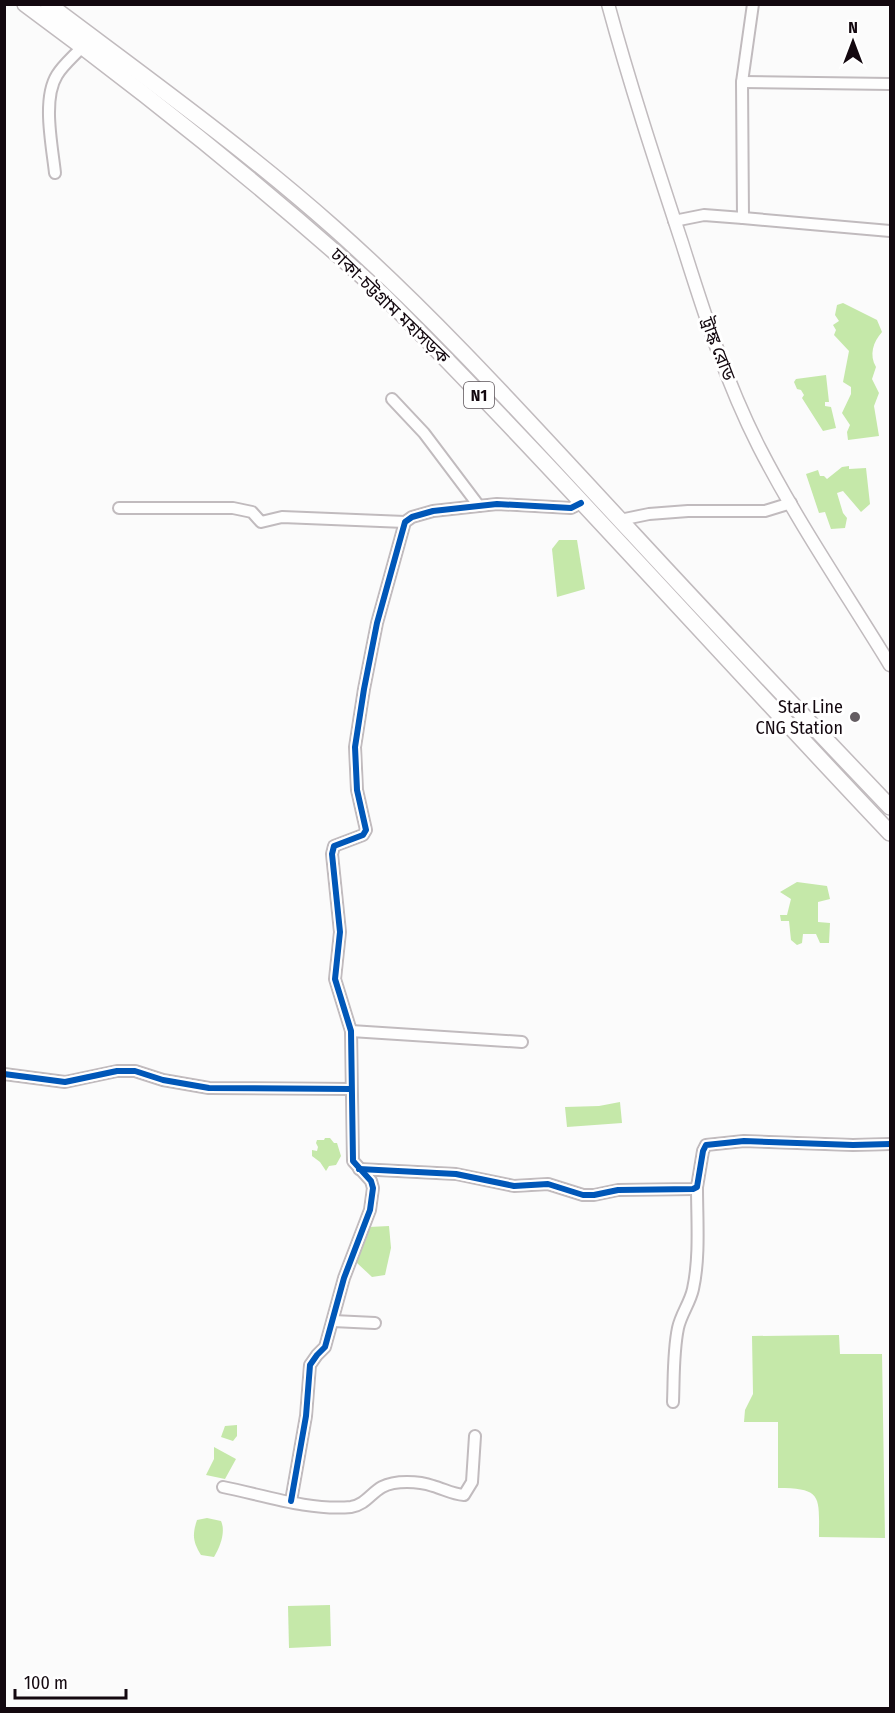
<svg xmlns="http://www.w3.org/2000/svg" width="895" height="1713" font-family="'Fira Sans Condensed','Noto Sans Bengali',sans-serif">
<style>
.water{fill:#c5e8a9}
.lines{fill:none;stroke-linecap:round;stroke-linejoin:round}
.minor-casing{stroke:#c1bbbe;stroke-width:14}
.major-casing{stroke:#c1bbbe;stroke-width:15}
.highway-casing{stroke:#c1bbbe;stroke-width:18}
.minor{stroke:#fefefe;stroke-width:10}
.major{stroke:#fefefe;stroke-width:12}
.highway{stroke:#fefefe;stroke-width:15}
.cycleway-casing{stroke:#fff;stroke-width:10}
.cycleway{stroke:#0057b8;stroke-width:6}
.poi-dot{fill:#645d62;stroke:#fff;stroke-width:2}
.labels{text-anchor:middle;stroke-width:6;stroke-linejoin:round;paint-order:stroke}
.shield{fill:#fff;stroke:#5a5257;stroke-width:1.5}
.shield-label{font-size:16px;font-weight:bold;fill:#13080f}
.street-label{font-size:18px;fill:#13080f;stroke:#fff}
.poi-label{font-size:18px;fill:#13080f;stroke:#fff;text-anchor:end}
</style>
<rect width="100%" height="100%" fill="#fbfbfb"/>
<g class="water">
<path d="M843,303l34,17 5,12c-9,10 -13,23 -6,35l-4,12 7,14 -5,13 5,30 -31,4 -1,-8 3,-7 -8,-12 9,-19v-7l-8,-5 6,-31 -15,-16 2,-5 -3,-5 6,-4 -4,-6 2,-10z"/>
<polygon points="826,375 829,402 825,402 825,406 831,407 836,428 823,431 802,398 804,395 801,390 797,389 794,382 796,379"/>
<polygon points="849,466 849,469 866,468 870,504 861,512 843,491 837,493 843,513 847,518 845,528 831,529 825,512 819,513 806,474 818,470 820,476 824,476 827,479 842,467"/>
<polygon points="559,540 577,540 585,589 557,597 552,549"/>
<polygon points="797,882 827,886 830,899 818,902 818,922 830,923 829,943 820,943 816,934 803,934 802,943 797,945 791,940 789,921 781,921 780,915 787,915 791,899 780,892"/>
<polygon points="620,1102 622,1123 567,1127 565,1107 599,1106"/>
<polygon points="325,1138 330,1138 334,1143 337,1143 341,1156 336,1165 329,1166 326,1171 320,1162 312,1156 312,1150 317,1151 318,1147 316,1143 317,1140 324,1140"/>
<polygon points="389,1226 391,1248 385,1275 372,1277 356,1262 369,1227"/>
<path d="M839,1335l1,19h42l3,184 -66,-1c0,-40 4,-49 -41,-49v-66h-34l1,-12 8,-16 -1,-58z"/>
<polygon points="237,1425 237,1436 233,1441 221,1437 225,1426"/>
<polygon points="214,1447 236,1459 225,1479 206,1475 214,1459"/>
<path d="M207,1518l14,3c5,11 -1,26 -7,36l-13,-2c-8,-13 -9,-20 -4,-35z"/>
<polygon points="330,1605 331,1646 289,1648 288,1606"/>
</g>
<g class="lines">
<defs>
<g id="minor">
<polyline points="742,82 890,84"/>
<path d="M55,173c-3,-28 -13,-74 2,-98 6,-10 17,-19 25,-28"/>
<polyline points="743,218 890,231"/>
<polyline points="674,221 704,215 743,218 742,82 753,4"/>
<polyline points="392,399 424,433 479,506"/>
<polyline points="119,508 233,508 252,512 261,522 282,517 405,522"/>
<polyline points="620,520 649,514 688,511 765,511 791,503"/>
<polyline points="351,1031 522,1042"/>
<polyline points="4,1074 65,1082 117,1071 135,1071 163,1080 209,1088 351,1089"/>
<polyline points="359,1169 456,1174 514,1186 548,1184 583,1195 594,1195 618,1190 693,1189 697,1187 703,1151 706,1145 744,1141 853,1145 890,1144"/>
<polyline points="333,1321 375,1323"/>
<path d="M673,1402c1,-24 0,-50 5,-74 3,-14 12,-25 15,-39 7,-32 4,-69 4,-102"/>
<path d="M223,1487c40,8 87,24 128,20 14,-2 20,-14 31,-20 13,-7 37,-6 51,-1 11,3 19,8 31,9l8,-13 3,-46"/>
<polyline points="291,1501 306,1416 310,1365 317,1355 325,1347 344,1278 370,1210 373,1188 371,1181 353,1161 351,1031 335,979 340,932 332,854 334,846 363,835 366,830 357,790 355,747 364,689 377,623 405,522 412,517 433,511 497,504 571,508 581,503"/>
</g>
<path id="major" d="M608,4c22,81 48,160 74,239 22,70 44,139 77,204 39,76 87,146 131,218"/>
<g id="highway">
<path d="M25,4c124,91 243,187 357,290 174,175 338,360 508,539"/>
<path d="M48,4c97,73 196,144 286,224 107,95 202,202 299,306 85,92 171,183 257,273"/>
</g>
</defs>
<use href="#minor" class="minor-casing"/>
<use href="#major" class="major-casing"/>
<use href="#highway" class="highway-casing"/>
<use href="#minor" class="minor"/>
<use href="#major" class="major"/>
<use href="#highway" class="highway"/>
<defs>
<g id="cycleway">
<polyline points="4,1074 65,1082 117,1071 135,1071 163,1080 209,1088 351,1089"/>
<polyline points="359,1169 456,1174 514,1186 548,1184 583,1195 594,1195 618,1190 693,1189 697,1187 703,1151 706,1145 744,1141 853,1145 890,1144"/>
<polyline points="291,1501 306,1416 310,1365 317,1355 325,1347 344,1278 370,1210 373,1188 371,1181 353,1161 351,1031 335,979 340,932 332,854 334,846 363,835 366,830 357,790 355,747 364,689 377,623 405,522 412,517 433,511 497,504 571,508 581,503"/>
</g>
</defs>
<use href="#cycleway" class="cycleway-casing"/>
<use href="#cycleway" class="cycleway"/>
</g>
<circle class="poi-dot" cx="855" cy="717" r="6"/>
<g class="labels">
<rect class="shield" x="464" y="382" width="30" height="26" rx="4.5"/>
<g class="shield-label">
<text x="479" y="401">N1</text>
</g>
<g class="street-label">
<text transform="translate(390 306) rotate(44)" y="6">ঢাকা-চট্টগ্রাম মহাসড়ক</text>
<text transform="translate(718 349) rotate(69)" y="6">ট্রাঙ্ক রোড</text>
</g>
<g class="poi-label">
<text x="843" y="713">Star Line<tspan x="843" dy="21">CNG Station</tspan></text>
</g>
</g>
<rect width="895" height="1713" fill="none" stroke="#13080f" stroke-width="12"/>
<g transform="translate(853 42)" stroke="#ffffff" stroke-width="4.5" paint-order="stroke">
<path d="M0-4.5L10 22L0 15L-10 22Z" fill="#13080f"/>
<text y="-9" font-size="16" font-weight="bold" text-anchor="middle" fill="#13080f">N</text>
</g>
<path d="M15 1689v9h111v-9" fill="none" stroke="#13080f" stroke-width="3"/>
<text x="24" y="1689" font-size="18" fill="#13080f" stroke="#ffffff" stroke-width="4.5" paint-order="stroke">100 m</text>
</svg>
